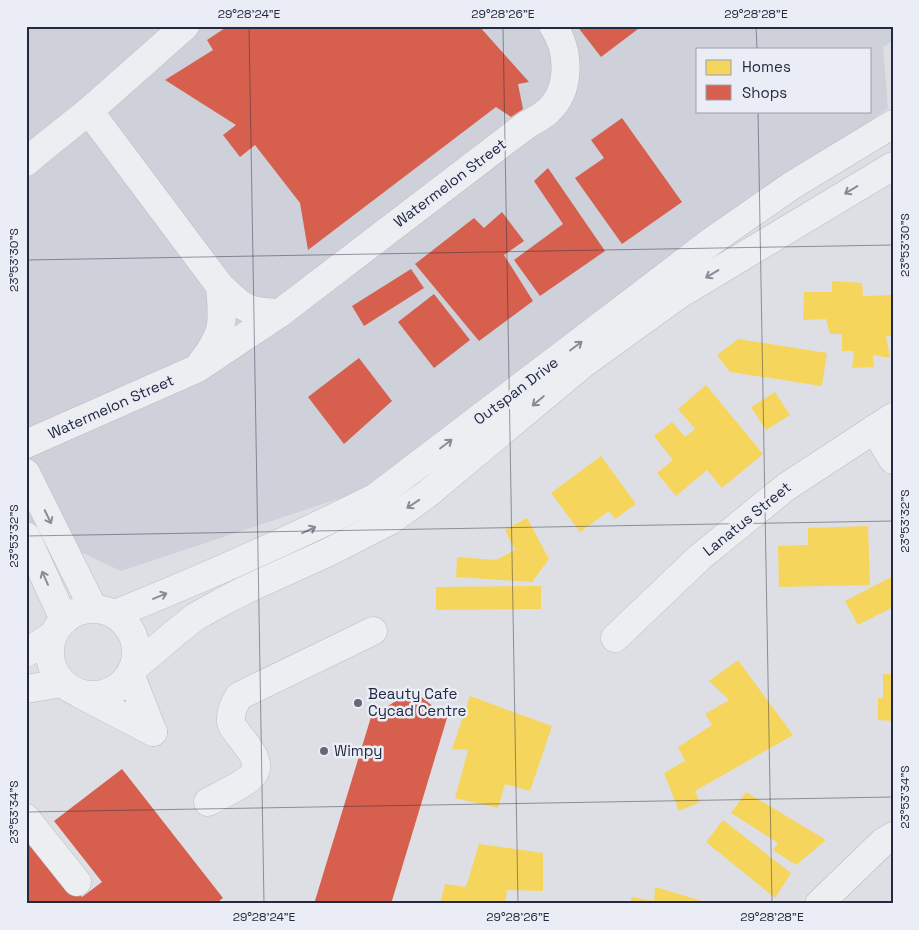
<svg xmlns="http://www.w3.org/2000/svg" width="919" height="930" font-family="'Space Grotesk',sans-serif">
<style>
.built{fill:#ced0da;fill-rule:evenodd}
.homes{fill:#f6d55c}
.shops{fill:#d6604d}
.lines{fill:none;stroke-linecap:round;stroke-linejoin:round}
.minor-casing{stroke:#bbbcc2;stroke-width:29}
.minor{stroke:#edeef1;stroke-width:28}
.oneway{stroke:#888c98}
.ticks{fill:none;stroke:#23293f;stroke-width:1;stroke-opacity:0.45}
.poi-dot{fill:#646979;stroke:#eaedf5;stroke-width:2}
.labels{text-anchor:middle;stroke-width:5;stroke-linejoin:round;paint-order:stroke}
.street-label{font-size:15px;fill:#23293f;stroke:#eaedf5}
.poi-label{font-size:15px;fill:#23293f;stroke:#eaedf5;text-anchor:start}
.neatline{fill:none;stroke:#23293f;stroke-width:2}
.ticks-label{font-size:12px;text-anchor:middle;fill:#23293f}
</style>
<rect width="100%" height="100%" fill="#dedfe4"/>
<path class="built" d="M26,26h867v15l-10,6 5,61 -520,381 -247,82 -49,-23 -46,17zM698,49h172v62h-172z"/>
<g class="homes">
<polygon points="832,281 862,283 863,296 893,295 893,336 886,336 890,358 873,355 874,367 852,368 854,351 842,351 842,334 830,334 826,319 803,320 804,292 832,292"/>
<polygon points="738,339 827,353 822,386 730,372 717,355"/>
<polygon points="706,385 763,454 722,488 707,470 676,496 657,473 673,460 654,436 672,422 685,437 695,429 678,409"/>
<polygon points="775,392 790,415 766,430 751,407"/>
<polygon points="601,456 636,504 615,519 609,511 580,532 551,493"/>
<polygon points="527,518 549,559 532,582 456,577 457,557 496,560 515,550 505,530"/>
<polygon points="868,526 870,585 779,587 778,546 808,545 808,528"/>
<polygon points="893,576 893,607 858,625 845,601"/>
<polygon points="541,586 541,609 436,610 436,587"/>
<polygon points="738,660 793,735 695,791 700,802 679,811 664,773 685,761 678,747 712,725 705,714 729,700 709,681"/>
<polygon points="883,674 893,674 893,721 878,720 878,698 883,698"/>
<polygon points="470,696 552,726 530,791 505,784 498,808 455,798 468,750 452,749"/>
<polygon points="746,792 826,840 796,865 773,850 778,843 731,813"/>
<polygon points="723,820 791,873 775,898 706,842"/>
<polygon points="479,844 543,853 543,891 507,890 505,904 440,904 445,884 466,887"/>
<polygon points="655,887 709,903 709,904 631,904 631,897 654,901"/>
</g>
<g class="shops">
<polygon points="228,26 479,26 529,82 518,84 523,109 511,117 496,107 308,250 300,203 255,145 240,157 223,135 236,125 165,80 213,50 207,40"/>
<polygon points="577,26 642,26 601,57"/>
<polygon points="622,118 682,202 622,244 575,178 604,158 591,140"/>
<polygon points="548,168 605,251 540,296 514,260 563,224 534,181"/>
<polygon points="502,212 524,241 504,255 533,301 479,341 415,264 474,218 484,228"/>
<polygon points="411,269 424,288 364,326 352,306"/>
<polygon points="434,294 470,340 434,368 398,322"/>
<polygon points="359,358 392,401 344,444 308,397"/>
<polygon points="413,690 447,718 391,904 314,904 371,717"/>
<polygon points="122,769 223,898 215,904 26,904 26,825 82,897 102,882 54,821"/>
</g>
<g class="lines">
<defs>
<g id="minor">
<path d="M185,26l-96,85 131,175c24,23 26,26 60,27l245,-187c7,-5 17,-9 23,-15 23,-21 22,-60 5,-85"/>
<polyline points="26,162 45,146 89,111"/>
<path d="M202,362c23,-30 21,-40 18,-76"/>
<polyline points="874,429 893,460"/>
<polyline points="26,444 196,369 280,313"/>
<polyline points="26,473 93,608"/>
<polyline points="26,536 64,620"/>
<circle cx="93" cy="652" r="43"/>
<path d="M115,614c89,-36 175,-74 261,-117l336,-256 79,-55 102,-62"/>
<polyline points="615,638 700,557 786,487 893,417"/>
<polyline points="26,653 53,635"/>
<polyline points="135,667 175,633 195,617 220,603 245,590 329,552 391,520 426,495 583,364 680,294 893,166"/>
<polyline points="131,676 153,732"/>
<polyline points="26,689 63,683"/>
<polyline points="80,694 153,732"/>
<path d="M208,802c11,-6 35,-17 43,-25 18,-18 -17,-41 -20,-55 -1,-9 3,-18 8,-26l134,-65"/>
<polyline points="26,818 77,882"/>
<polyline points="819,904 883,842 893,836"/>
</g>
</defs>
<use href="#minor" class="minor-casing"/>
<use href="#minor" class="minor"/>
</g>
<defs><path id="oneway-shaft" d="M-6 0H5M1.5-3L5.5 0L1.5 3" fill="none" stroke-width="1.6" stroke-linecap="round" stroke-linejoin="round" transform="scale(1.25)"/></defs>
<g class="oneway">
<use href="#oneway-shaft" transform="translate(851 190) rotate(149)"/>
<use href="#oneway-shaft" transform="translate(712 274) rotate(149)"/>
<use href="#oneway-shaft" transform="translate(576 346) rotate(-37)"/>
<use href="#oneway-shaft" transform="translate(538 401) rotate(140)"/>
<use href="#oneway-shaft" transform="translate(446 444) rotate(-37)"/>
<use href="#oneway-shaft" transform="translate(413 504) rotate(146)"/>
<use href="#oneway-shaft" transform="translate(48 517) rotate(64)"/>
<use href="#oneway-shaft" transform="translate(309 530) rotate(-25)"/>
<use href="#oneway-shaft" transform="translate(45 578) rotate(-114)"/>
<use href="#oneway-shaft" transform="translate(160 596) rotate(-22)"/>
</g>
<path class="ticks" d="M249,26l15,878M503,26l15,878M756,26l1,23M758,111l14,793M26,260l867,-15M26,536l867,-15M26,812l867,-15"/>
<g class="poi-dot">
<circle cx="358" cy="703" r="5"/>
<circle cx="324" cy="751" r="5"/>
</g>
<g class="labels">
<g class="street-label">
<text transform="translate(450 183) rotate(-37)" y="5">Watermelon Street</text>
<text transform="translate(516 391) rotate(-37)" y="5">Outspan Drive</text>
<text transform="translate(111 407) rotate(-24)" y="5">Watermelon Street</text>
<text transform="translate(747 519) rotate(-39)" y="5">Lanatus Street</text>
</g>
<g class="poi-label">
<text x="368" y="699">Beauty Cafe<tspan x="368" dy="17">Cycad Centre</tspan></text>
<text x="334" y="756">Wimpy</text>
</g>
</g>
<rect width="919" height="930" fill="none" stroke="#eaedf5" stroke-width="55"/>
<rect x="696" y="48" width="175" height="65" fill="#eaedf5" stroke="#9a9fac"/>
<rect x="706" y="60" width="25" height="15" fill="#f6d55c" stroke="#9a9fac"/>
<text x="742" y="72" font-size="15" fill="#23293f">Homes</text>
<rect x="706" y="85" width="25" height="15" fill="#d6604d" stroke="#9a9fac"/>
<text x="742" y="98" font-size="15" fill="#23293f">Shops</text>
<rect x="28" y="28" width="864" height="874" class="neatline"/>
<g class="ticks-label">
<text x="249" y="18">29°28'24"E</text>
<text x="503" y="18">29°28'26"E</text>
<text x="756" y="18">29°28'28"E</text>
<text transform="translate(905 245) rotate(-90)" y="4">23°53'30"S</text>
<text transform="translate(14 260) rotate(-90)" y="4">23°53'30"S</text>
<text transform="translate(905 521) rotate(-90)" y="4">23°53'32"S</text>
<text transform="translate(14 536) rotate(-90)" y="4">23°53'32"S</text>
<text transform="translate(905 797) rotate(-90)" y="4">23°53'34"S</text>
<text transform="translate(14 812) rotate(-90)" y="4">23°53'34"S</text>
<text x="264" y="921">29°28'24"E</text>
<text x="518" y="921">29°28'26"E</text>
<text x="772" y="921">29°28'28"E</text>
</g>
</svg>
